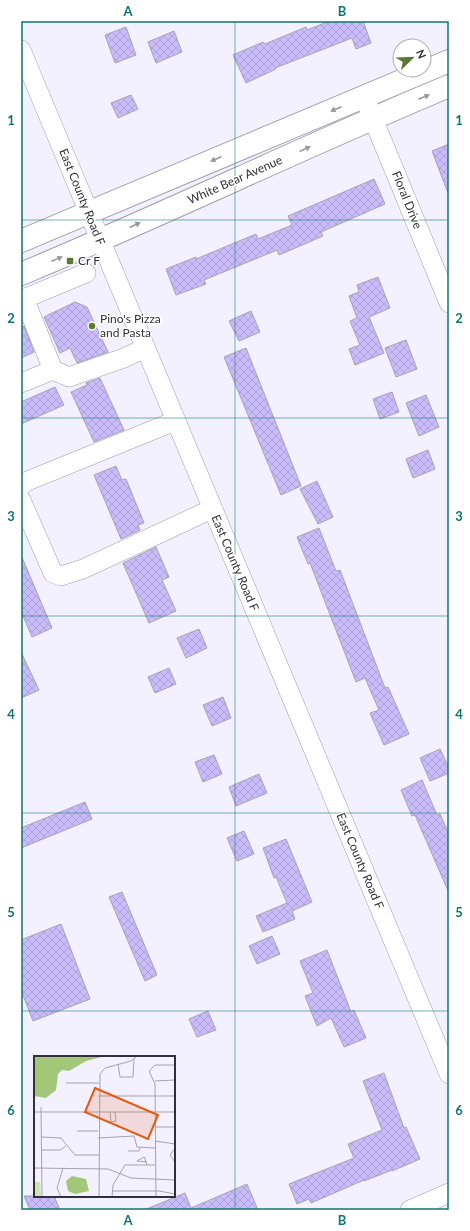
<svg xmlns="http://www.w3.org/2000/svg" width="470" height="1231" font-family="Lato,sans-serif">
<style>
.building{fill:url(#building-cross-hatch);stroke:#a6a3b4}
.lines{fill:none;stroke-linecap:round;stroke-linejoin:round}
.minor-casing{stroke:#9f9cad;stroke-width:20}
.major-casing{stroke:#9f9cad;stroke-width:24}
.minor{stroke:#fff;stroke-width:19}
.major{stroke:#fff;stroke-width:22}
.oneway{fill:#98989b}
.grid{fill:none;stroke:#0f766e;stroke-width:1;stroke-opacity:0.55}
.poi-dot{fill:#5b7a31;stroke:#fff;stroke-width:1.5}
.labels{text-anchor:middle;stroke-width:3;stroke-linejoin:round;paint-order:stroke}
.street-label{font-size:12px;fill:#313037;stroke:#fff}
.poi-label{font-size:12px;fill:#313037;stroke:#fff;text-anchor:start}
.inset-road{fill:none;stroke:#a5a3af;stroke-width:1}
.view{fill:#e8590c;fill-opacity:0.15;stroke:#e8590c;stroke-width:2}
.inset-edge{fill:none;stroke:#313037;stroke-width:2}
.neatline{fill:none;stroke:#0f766e;stroke-width:1.5}
.grid-label{font-size:13px;text-anchor:middle;font-weight:bold;fill:#0f766e}
</style>
<defs>
<pattern id="building-cross-hatch" width="8" height="8" patternUnits="userSpaceOnUse"><rect width="8" height="8" fill="#cabcfb"/><path d="M0 0l8 8M0 8l8-8" fill="none" stroke="#aea2d8"/></pattern>
</defs>
<rect width="100%" height="100%" fill="#f3f0ff"/>
<g class="building">
<polygon points="330,21 363,21 371,43 356,49 352,38 275,68 276,69 246,83 233,55 263,42 265,44 306,27 307,30"/>
<polygon points="126,27 136,55 115,63 105,35"/>
<polygon points="174,31 182,52 156,63 148,42"/>
<polygon points="131,95 138,109 118,118 111,103"/>
<polygon points="449,144 449,193 448,193 432,151"/>
<polygon points="374,179 385,204 321,232 323,236 279,255 277,250 204,280 206,284 176,295 166,269 196,257 196,259 256,234 258,239 292,225 288,216"/>
<polygon points="378,277 390,308 369,317 384,353 355,365 349,349 360,345 350,321 357,318 349,296 359,292 357,285"/>
<polygon points="75,302 87,307 108,352 77,363 70,348 60,353 44,317"/>
<polygon points="251,311 260,332 239,341 229,321"/>
<polygon points="24,326 34,352 21,358 21,328"/>
<polygon points="406,340 417,369 396,377 385,348"/>
<polygon points="246,348 301,486 281,495 224,357"/>
<polygon points="100,378 124,430 94,442 71,392 87,385 86,383"/>
<polygon points="55,387 64,405 21,424 21,402"/>
<polygon points="392,392 399,412 380,419 373,399"/>
<polygon points="426,395 439,427 419,436 406,403"/>
<polygon points="428,450 435,469 413,478 406,459"/>
<polygon points="116,466 122,480 126,479 144,523 138,525 140,530 121,539 94,475"/>
<polygon points="317,481 333,517 318,524 300,489"/>
<polygon points="319,528 336,571 340,570 385,688 388,687 409,734 384,745 370,713 379,710 365,678 356,682 310,563 308,564 297,537"/>
<polygon points="156,547 169,577 162,580 176,611 149,623 123,563"/>
<polygon points="21,555 52,628 32,637 21,611"/>
<polygon points="199,629 207,648 186,658 177,638"/>
<polygon points="21,652 39,690 21,698"/>
<polygon points="169,668 176,684 155,693 148,677"/>
<polygon points="223,697 231,718 212,726 203,705"/>
<polygon points="440,749 449,768 449,773 430,781 420,758"/>
<polygon points="214,755 222,774 203,782 195,762"/>
<polygon points="259,774 267,793 236,806 229,787"/>
<polygon points="422,780 437,815 440,814 449,834 449,893 415,815 412,816 401,790"/>
<polygon points="85,802 92,819 21,848 21,828"/>
<polygon points="244,831 254,854 237,861 227,838"/>
<polygon points="286,839 312,902 292,911 295,919 263,932 256,916 287,903 276,877 274,878 263,848"/>
<polygon points="122,892 157,975 145,981 109,897"/>
<polygon points="61,924 90,999 33,1021 21,990 21,940"/>
<polygon points="272,936 280,954 257,964 249,946"/>
<polygon points="327,950 351,1012 354,1010 366,1038 344,1047 331,1018 317,1026 305,996 313,993 300,961"/>
<polygon points="208,1011 216,1030 197,1037 189,1019"/>
<polygon points="384,1073 404,1128 406,1127 420,1159 392,1171 392,1170 364,1181 364,1180 311,1203 309,1199 297,1204 289,1184 354,1158 348,1144 382,1130 363,1081"/>
<polygon points="247,1184 258,1210 144,1210 185,1193 191,1208"/>
<polygon points="24,1196 54,1196 60,1210 30,1210"/>
</g>
<g class="lines">
<defs>
<g id="minor">
<polyline points="21,50 449,1074"/>
<polyline points="367,104 449,303"/>
<polyline points="24,298 53,370"/>
<polyline points="21,300 86,273"/>
<polyline points="21,383 53,370 69,377 124,358 145,348"/>
<polyline points="21,486 25,482 175,421"/>
<polyline points="21,500 53,573 61,576 83,569 212,509"/>
<polyline points="410,1210 449,1193"/>
</g>
<g id="major">
<polyline points="21,241 449,61"/>
<path d="M21,274c144,-60 284,-128 428,-188"/>
</g>
</defs>
<use href="#minor" class="minor-casing"/>
<use href="#major" class="major-casing"/>
<use href="#minor" class="minor"/>
<use href="#major" class="major"/>
</g>
<defs><path id="oneway-solid" d="M-6-.8H1V-3.2L6.5 0L1 3.2V.8H-6Z"/></defs>
<g class="oneway">
<use href="#oneway-solid" transform="translate(424 97) rotate(-23)"/>
<use href="#oneway-solid" transform="translate(336 109) rotate(157)"/>
<use href="#oneway-solid" transform="translate(305 149) rotate(-24)"/>
<use href="#oneway-solid" transform="translate(216 159) rotate(157)"/>
<use href="#oneway-solid" transform="translate(135 225) rotate(-24)"/>
<use href="#oneway-solid" transform="translate(57 259) rotate(-22)"/>
</g>
<path class="grid" d="M235,21v1189M21,220h428M21,418h428M21,616h428M21,813h428M21,1011h428"/>
<g class="poi-dot">
<rect x="66" y="257" width="8" height="8" rx="2"/>
<circle cx="92" cy="326" r="4"/>
</g>
<g class="labels">
<g class="street-label">
<text transform="translate(235 180) rotate(-24)" y="4">White Bear Avenue</text>
<text transform="translate(82 197) rotate(68)" y="4">East County Road F</text>
<text transform="translate(407 200) rotate(68)" y="4">Floral Drive</text>
<text transform="translate(235 563) rotate(67)" y="4">East County Road F</text>
<text transform="translate(360 861) rotate(67)" y="4">East County Road F</text>
</g>
<g class="poi-label">
<text x="78" y="265">Cr F</text>
<text x="100" y="323">Pino's Pizza<tspan x="100" dy="14">and Pasta</tspan></text>
</g>
</g>
<g transform="translate(34 1056)">
<rect width="141" height="141" fill="#f3f0ff"/>
<path d="M0,126h6l1,14h-7z" fill="#cee5b5"/>
<path d="M0,0h71l-19,5 -17,10 -7,-1 -4,4 -2,16 -10,8 -12,-2zM38,120l14,3 3,12 -14,3 -7,-3 -2,-10z" fill="#a3c779"/>
<path class="inset-road" d="M84,8l2,13h13l1,-18M121,25l20,-1M32,27h33M64,40h77M7,51l1,90M0,56h141M76,56l1,10 5,-1 -1,-9M121,71h20M43,75h21M7,81l20,1 14,17h24M64,82l36,-2 3,11 18,1M121,85l20,3M141,92l-5,7 5,7M7,94h19l6,-4M94,95h11l1,-3M113,106l-10,-1 7,-4 1,1v1l2,6M0,112l74,1 23,9 44,2M78,135h47l16,3M27,141l-4,-9 6,-20M65,141l1,-123 5,-6 26,-7 6,-5M78,141l1,-12 12,-20h30M122,141l-1,-113 -6,-13 6,-6h20"/>
<path class="view" d="M61,32l63,27 -10,24 -63,-27z"/>
<rect width="141" height="141" class="inset-edge"/>
</g>
<rect width="470" height="1231" fill="none" stroke="#ffffff" stroke-width="44"/>
<g transform="translate(412 58) rotate(67)"><circle r="19" fill="#ffffff" stroke="#adacaf"/>
<path d="M0-3L7 15L0 10L-7 15Z" fill="#5b7a31"/>
<text y="-6" font-size="11" font-weight="bold" text-anchor="middle" fill="#313037">N</text>
</g>
<rect x="22" y="22" width="426" height="1187" class="neatline"/>
<g class="grid-label">
<text x="128" y="16">A</text>
<text x="342" y="16">B</text>
<text x="11" y="125">1</text>
<text x="459" y="125">1</text>
<text x="11" y="323">2</text>
<text x="459" y="323">2</text>
<text x="11" y="521">3</text>
<text x="459" y="521">3</text>
<text x="11" y="719">4</text>
<text x="459" y="719">4</text>
<text x="11" y="917">5</text>
<text x="459" y="917">5</text>
<text x="11" y="1115">6</text>
<text x="459" y="1115">6</text>
<text x="128" y="1225">A</text>
<text x="342" y="1225">B</text>
</g>
</svg>
